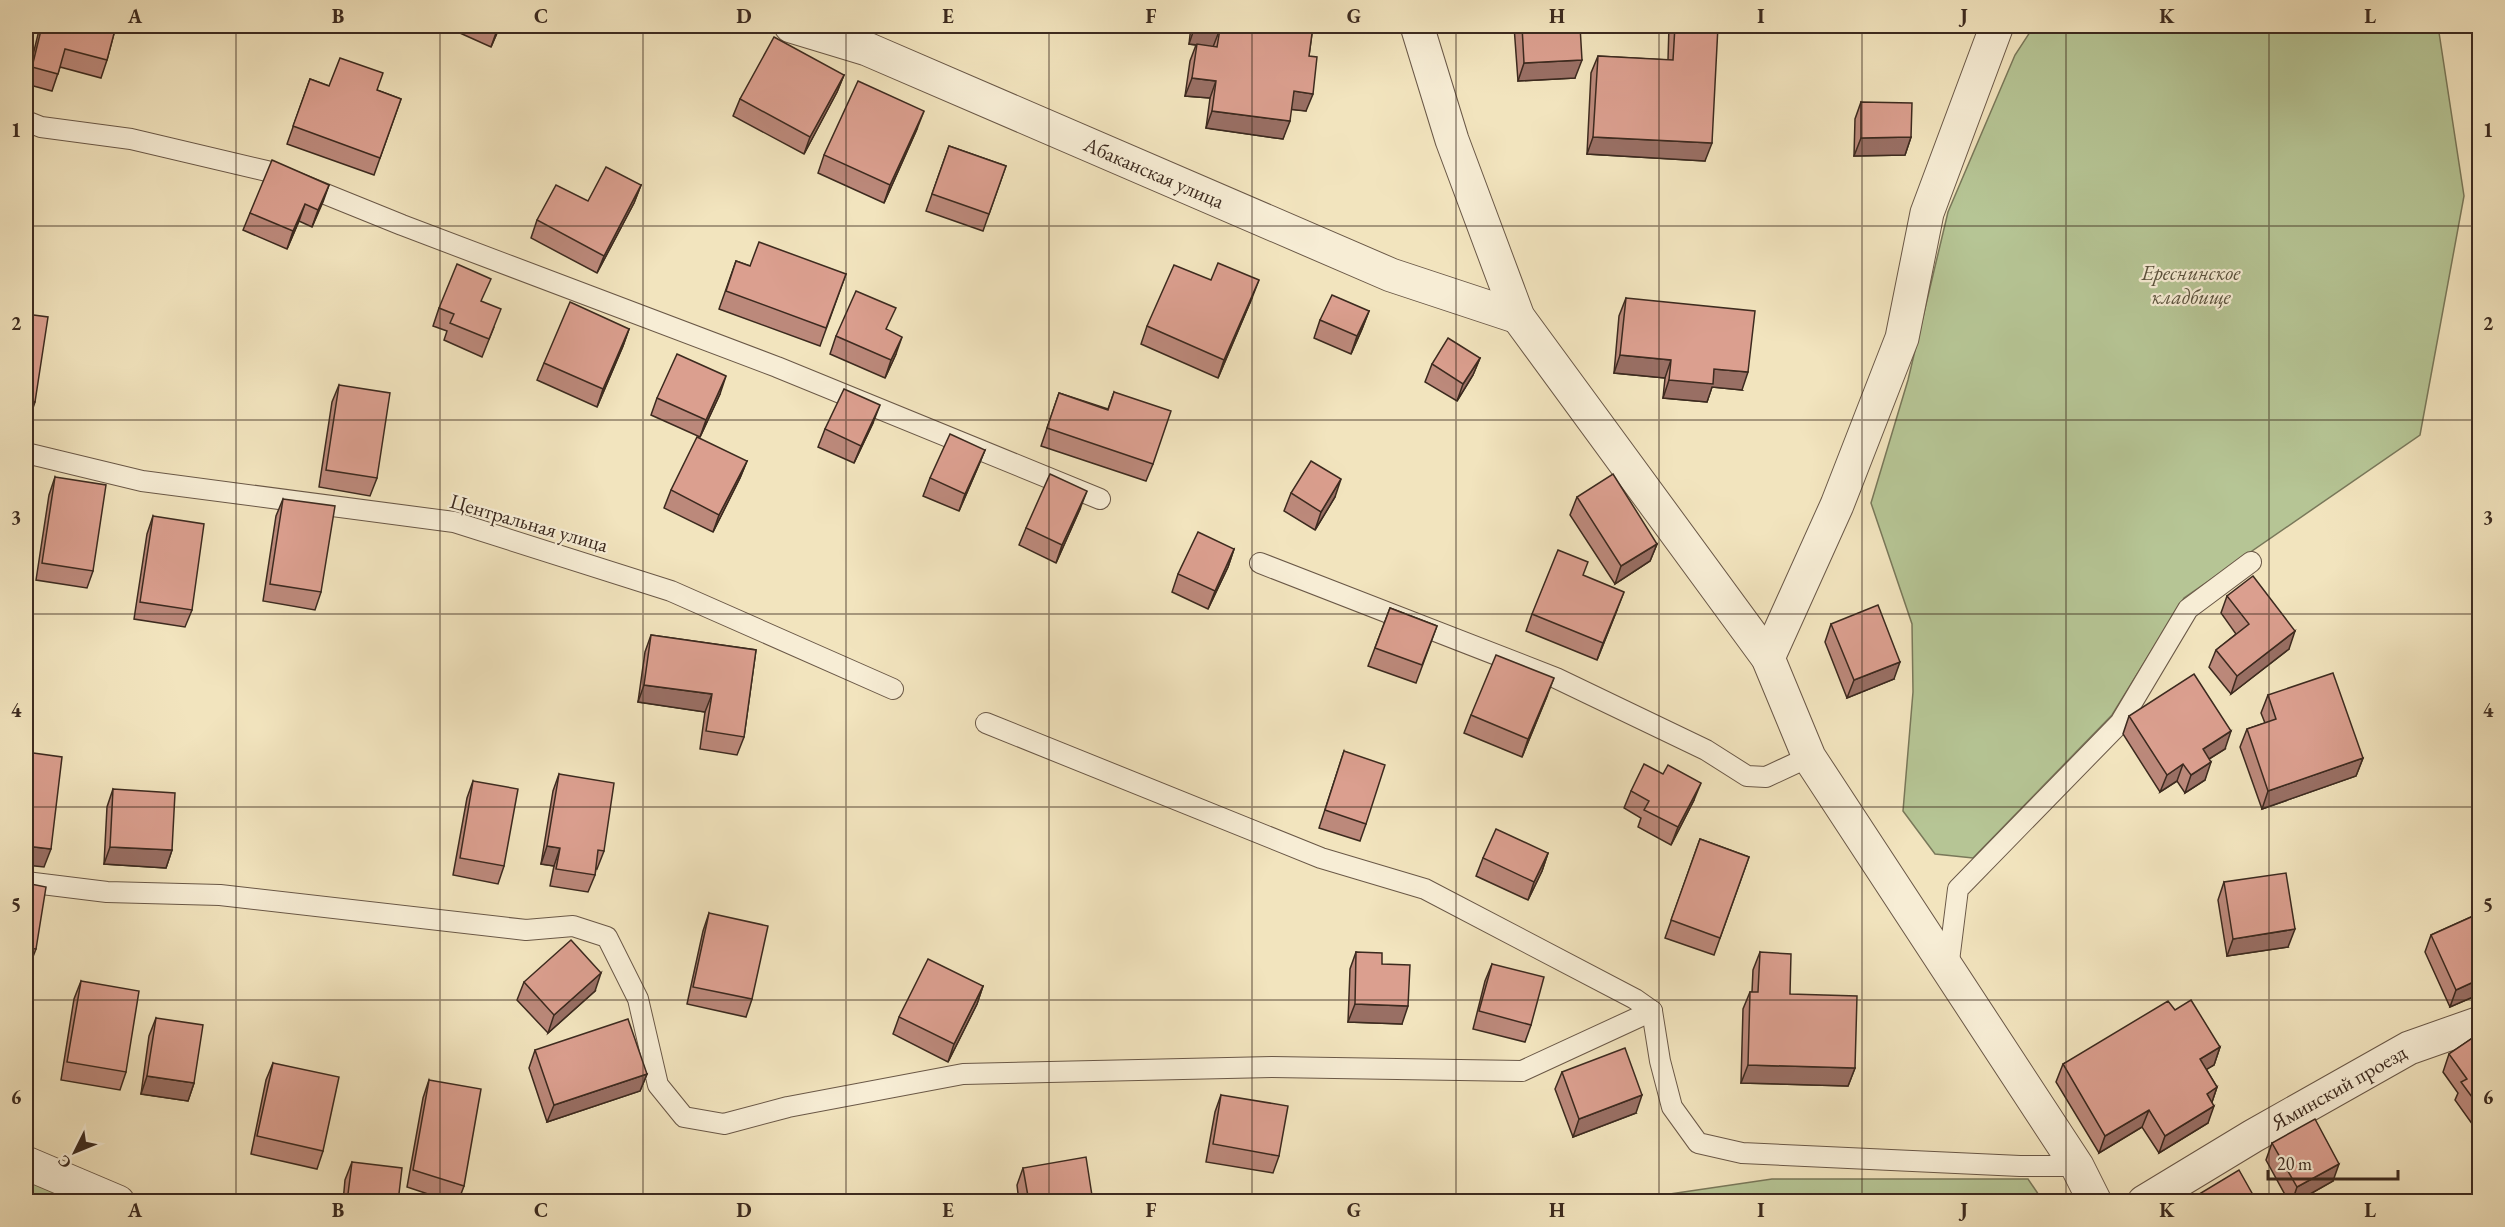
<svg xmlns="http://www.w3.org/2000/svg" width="2505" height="1227" font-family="'EB Garamond',serif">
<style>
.green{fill:#b6c595;stroke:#79785a;stroke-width:1.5}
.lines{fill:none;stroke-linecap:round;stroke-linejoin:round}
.lane-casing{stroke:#6a5847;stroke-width:22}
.street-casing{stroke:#6a5847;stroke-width:35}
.lane{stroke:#f7edd5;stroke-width:20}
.street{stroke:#f7edd5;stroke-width:33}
.wall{fill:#bc897b;stroke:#3c2a1f;stroke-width:1.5}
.shaded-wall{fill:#996f64;stroke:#3c2a1f;stroke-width:1.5}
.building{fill:#db9f8f;stroke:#3c2a1f;stroke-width:1.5}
.grid{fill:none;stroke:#3c2a1f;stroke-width:1.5;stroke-opacity:0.55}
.labels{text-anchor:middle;stroke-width:4.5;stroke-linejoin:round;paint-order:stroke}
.street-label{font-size:21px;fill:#3c2a1f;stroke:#f7edd5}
.park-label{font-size:21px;font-style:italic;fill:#5a513c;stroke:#f7edd5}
.neatline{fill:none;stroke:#3c2a1f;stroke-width:2}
.grid-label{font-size:20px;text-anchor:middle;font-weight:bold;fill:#3c2a1f}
</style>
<rect width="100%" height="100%" fill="#f2e4be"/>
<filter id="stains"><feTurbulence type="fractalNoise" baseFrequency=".00333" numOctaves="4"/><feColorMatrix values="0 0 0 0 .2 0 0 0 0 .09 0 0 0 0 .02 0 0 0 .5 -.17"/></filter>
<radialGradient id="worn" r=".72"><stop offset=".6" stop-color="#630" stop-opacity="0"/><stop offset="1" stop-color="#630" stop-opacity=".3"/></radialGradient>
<g class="green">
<polygon points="2034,26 2438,26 2464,196 2420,435 2184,598 2112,715 1973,858 1935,854 1903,811 1913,692 1912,624 1871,503 1908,380 1948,212 2015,55"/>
<polygon points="26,1170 104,1201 26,1201"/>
<polygon points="1772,1179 2028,1179 2043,1201 1622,1201"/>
</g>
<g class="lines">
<defs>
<g id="lane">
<polyline points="26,121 41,127 131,139 271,172 402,225 777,367 1100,499"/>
<polyline points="26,453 142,481 454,522 671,591 893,689"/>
<polyline points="1260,563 1556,678 1706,750 1747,776 1766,777 1809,757"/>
<polyline points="986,723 1321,858 1425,889 1635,999 1652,1011 1660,1061 1672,1107 1698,1143 1742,1153 2020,1166 2077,1166"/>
<polyline points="26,882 107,892 220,895 526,930 573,926 607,937 638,999 658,1085 684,1117 724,1124 788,1107 963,1074 1272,1067 1522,1071 1652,1011"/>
<polyline points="1948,969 1958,889 2120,723 2188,609 2251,562"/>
</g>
<g id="street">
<path id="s1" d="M791,26l76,23 524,226 127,42"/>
<polyline points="1417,26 1452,140 1518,317 1768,658 1809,757 2077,1166 2095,1202"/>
<polyline points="1768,658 1837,505 1902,338 1927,213 1996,28"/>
<polyline points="26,1163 118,1202"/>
<path id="s2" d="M2144,1202l109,-66 156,-88 71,-25"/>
</g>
</defs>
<use href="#lane" class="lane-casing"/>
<use href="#street" class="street-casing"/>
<use href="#lane" class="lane"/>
<use href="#street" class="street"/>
</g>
<g class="wall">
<polygon points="40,26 116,26 107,60 101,78 60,67 52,91 26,84"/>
<polygon points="452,26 500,26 491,47 451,29"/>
<polygon points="1191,26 1313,26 1309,56 1306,111 1291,109 1283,139 1206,128 1210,98 1185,96 1190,61 1196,45 1189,44"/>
<polygon points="1514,26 1580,26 1575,78 1518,81"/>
<polygon points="1669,26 1718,26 1705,161 1587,154 1591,73 1598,56 1668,60"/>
<polygon points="844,75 837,92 804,154 733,116 740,99"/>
<polygon points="310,79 329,86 377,90 401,99 374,175 287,144"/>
<polygon points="1861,102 1911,137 1905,155 1854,156 1855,119"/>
<polygon points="917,129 884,203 818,173 824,155"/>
<polygon points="949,146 1006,166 983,231 926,211"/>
<polygon points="329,185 312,227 299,221 287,249 243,230 250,213"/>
<polygon points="641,185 634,203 597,273 531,238 537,220 588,201"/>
<polygon points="736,261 750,266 846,274 820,346 719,309"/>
<polygon points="1252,298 1218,378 1141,344 1147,326"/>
<polygon points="1626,298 1742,390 1712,387 1707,402 1663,398 1665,378 1614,373 1619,316"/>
<polygon points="482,302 494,327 482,357 444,340 447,331 433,326 439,308"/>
<polygon points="1369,311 1362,329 1351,354 1314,338 1320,320"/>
<polygon points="26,314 35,402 29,420 26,420"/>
<polygon points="629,329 623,346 597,407 537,380 544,363"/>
<polygon points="887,330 896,354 885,378 830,354 836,336"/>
<polygon points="1480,358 1473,375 1457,401 1425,382 1432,364"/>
<polygon points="339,385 377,478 370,496 319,487 332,402"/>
<polygon points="1114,392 1153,464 1146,481 1041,446 1059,393 1108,409"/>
<polygon points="720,394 700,437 651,415 657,398"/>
<polygon points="873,423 854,463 818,447 825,429"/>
<polygon points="985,450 978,467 959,511 923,496 930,478"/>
<polygon points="747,461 740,478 713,532 664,508 671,490"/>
<polygon points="55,477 93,571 87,588 36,580 49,495"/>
<polygon points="1291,493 1335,497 1315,530 1284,511"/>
<polygon points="1577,497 1657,544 1650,561 1615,584 1570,515"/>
<polygon points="283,499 321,592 315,610 263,601 276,516"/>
<polygon points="1080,509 1056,563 1019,545 1026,528"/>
<polygon points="153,516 192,610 185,627 134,619 147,534"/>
<polygon points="1234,549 1228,567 1208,609 1172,592 1178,574"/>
<polygon points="2227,596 2289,649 2231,694 2209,667 2216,650 2236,634 2221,613"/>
<polygon points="1390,608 1437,626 1416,683 1368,666"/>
<polygon points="1617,610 1597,660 1526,631 1532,614"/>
<polygon points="1831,624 1894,679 1847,698 1825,642"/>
<polygon points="651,635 756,650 744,737 737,755 700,749 705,712 638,702 645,652"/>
<polygon points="2268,695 2363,758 2356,776 2262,809 2240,747 2247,729 2265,723 2261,713"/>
<polygon points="1547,696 1522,757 1464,733 1471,715"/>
<polygon points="2129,716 2225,749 2209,759 2205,780 2185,793 2177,781 2160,792 2123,734"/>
<polygon points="1344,751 1366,824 1360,841 1319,828"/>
<polygon points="559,774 604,851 597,869 596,868 595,875 588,892 550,886 554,866 541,864 553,791"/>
<polygon points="473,781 504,866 498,884 453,875 467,798"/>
<polygon points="113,789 172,850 166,868 104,864 107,807"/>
<polygon points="1631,791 1694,800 1671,845 1638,827 1641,818 1624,808"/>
<polygon points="1700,839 1749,857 1714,955 1665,938"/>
<polygon points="1548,853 1542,871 1528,900 1476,876 1483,858"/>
<polygon points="2224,882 2288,947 2227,956 2218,900"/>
<polygon points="26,883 36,949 29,967 26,966"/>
<polygon points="709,913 752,999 746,1017 687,1004 703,931"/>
<polygon points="2480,913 2480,994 2450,1007 2425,952 2431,935"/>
<polygon points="1356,952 1382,964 1402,1024 1348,1022 1350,969"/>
<polygon points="1760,952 1790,994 1855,1068 1848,1086 1741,1083 1743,1009 1750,992 1752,992 1753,970"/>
<polygon points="1492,964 1531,1025 1525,1042 1473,1029 1485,981"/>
<polygon points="81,981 126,1072 120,1090 61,1080 74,999"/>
<polygon points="524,982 595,991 548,1033 517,1000"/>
<polygon points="983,986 977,1004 948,1062 893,1034 899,1017"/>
<polygon points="2175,1010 2220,1047 2214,1065 2206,1069 2217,1087 2212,1102 2208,1123 2159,1153 2142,1127 2099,1153 2056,1082 2063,1064"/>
<polygon points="156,1018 194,1083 188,1101 141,1094 149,1036"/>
<polygon points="2480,1033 2480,1135 2455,1100 2458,1093 2443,1072 2449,1054"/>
<polygon points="535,1050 647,1074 640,1091 547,1122 529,1068"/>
<polygon points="273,1063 323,1151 317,1169 251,1154 266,1080"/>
<polygon points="1562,1072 1636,1113 1573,1137 1555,1089"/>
<polygon points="429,1080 464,1186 458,1202 452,1202 407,1187 423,1098"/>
<polygon points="1221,1095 1279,1156 1273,1173 1206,1162 1215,1112"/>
<polygon points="2272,1143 2333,1181 2296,1202 2289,1202 2266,1160"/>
<polygon points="352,1162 398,1202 343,1202 345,1180"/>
<polygon points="1023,1168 1093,1202 1019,1202 1017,1185"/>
</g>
<g class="shaded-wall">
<polygon points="499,26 500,26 491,47 497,30"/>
<polygon points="1195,26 1220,29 1213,47 1189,44"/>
<polygon points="1582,60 1575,78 1518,81 1524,63"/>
<polygon points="844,75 837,92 804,154 810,137"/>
<polygon points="1192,78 1216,81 1210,98 1185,96"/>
<polygon points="1294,91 1313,94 1306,111 1287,109"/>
<polygon points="924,111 917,129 884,203 890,185"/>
<polygon points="1212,111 1290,121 1283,139 1206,128"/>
<polygon points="1593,137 1712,143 1705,161 1587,154"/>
<polygon points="1911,137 1905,155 1854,156 1861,138"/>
<polygon points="329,185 323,202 312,227 318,210"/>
<polygon points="641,185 634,203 597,273 604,256"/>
<polygon points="305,204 299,221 287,249 293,231"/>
<polygon points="1259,280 1252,298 1218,378 1224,360"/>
<polygon points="1369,311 1362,329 1351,354 1357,336"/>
<polygon points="629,329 623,346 597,407 603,389"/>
<polygon points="902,337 896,354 885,378 891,360"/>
<polygon points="1620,355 1671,360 1665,378 1614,373"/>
<polygon points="1480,358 1473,375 1457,401 1463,384"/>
<polygon points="1714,369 1748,372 1742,390 1712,387 1707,402 1663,398 1669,380"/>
<polygon points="726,376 720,394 700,437 706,420"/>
<polygon points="880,405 873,423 854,463 861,446"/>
<polygon points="985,450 978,467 959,511 965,494"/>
<polygon points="747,461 740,478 713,532 719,515"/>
<polygon points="1341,479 1335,497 1315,530 1321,512"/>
<polygon points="1087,491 1080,509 1056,563 1062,545"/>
<polygon points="1657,544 1650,561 1615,584 1621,566"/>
<polygon points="1234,549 1228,567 1208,609 1215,591"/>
<polygon points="1624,592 1617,610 1597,660 1603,643"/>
<polygon points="2295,631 2289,649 2231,694 2237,676"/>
<polygon points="1900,662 1894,679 1847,698 1854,680"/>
<polygon points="1554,678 1547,696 1522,757 1528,739"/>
<polygon points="644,685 712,694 705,712 638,702"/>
<polygon points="2231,731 2225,749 2196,767 2203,749"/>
<polygon points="2363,758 2356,776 2262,809 2268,791"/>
<polygon points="2211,762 2205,780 2185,793 2191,775"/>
<polygon points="2183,764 2177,781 2160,792 2167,775"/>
<polygon points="1701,783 1694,800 1671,845 1678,827"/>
<polygon points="26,846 51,849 44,867 26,865"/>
<polygon points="547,846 560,848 554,866 541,864"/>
<polygon points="110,847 172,850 166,868 104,864"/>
<polygon points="1548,853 1542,871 1528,900 1534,882"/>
<polygon points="2295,929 2288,947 2227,956 2233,939"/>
<polygon points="601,973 595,991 548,1033 554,1015"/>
<polygon points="2480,979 2480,994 2450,1007 2456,990"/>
<polygon points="983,986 977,1004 948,1062 954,1044"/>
<polygon points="1355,1004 1408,1006 1402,1024 1348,1022"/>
<polygon points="2220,1047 2214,1065 2194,1077 2200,1059"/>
<polygon points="1748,1065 1855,1068 1848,1086 1741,1083"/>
<polygon points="647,1074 640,1091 547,1122 554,1105"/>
<polygon points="147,1076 194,1083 188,1101 141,1094"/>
<polygon points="2217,1087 2211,1105 2207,1094"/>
<polygon points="1642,1095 1636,1113 1573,1137 1579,1119"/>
<polygon points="2214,1106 2208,1123 2159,1153 2165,1136"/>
<polygon points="2149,1110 2142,1127 2099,1153 2105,1136"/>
<polygon points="2339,1164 2333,1181 2296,1202 2292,1202 2297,1187"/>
</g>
<g class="building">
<polygon points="42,26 116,26 107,60 65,49 58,74 32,67"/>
<polygon points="488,26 499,26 497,30"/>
<polygon points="1195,26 1313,26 1309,56 1317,57 1313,94 1294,91 1290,121 1212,111 1216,81 1192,78 1197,44 1217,47 1220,29"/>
<polygon points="1522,26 1580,26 1582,60 1524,63"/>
<polygon points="1675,26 1718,26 1712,143 1593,137 1598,56 1673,60"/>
<polygon points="774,37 844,75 810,137 740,99"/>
<polygon points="340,58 383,73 377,90 401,99 380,158 293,126 310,79 329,86"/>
<polygon points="858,81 924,111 890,185 824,155"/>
<polygon points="1861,102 1912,103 1911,137 1861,138"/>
<polygon points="949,146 1006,166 989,214 932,194"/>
<polygon points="272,160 329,185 318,210 305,204 293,231 250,213"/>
<polygon points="606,167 641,185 604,256 537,220 556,185 588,201"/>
<polygon points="759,242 846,274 826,328 726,291 736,261 750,266"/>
<polygon points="1218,263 1259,280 1224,360 1147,326 1174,265 1211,280"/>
<polygon points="457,264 491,279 481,301 501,309 489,339 450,323 454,314 439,308"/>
<polygon points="856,291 896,308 886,329 902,337 891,360 836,336"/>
<polygon points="1332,295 1369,311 1357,336 1320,320"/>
<polygon points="1626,298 1755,311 1748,372 1714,369 1713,384 1669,380 1671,360 1620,355"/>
<polygon points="570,302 629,329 603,389 544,363"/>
<polygon points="26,314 48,317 35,402 26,401"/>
<polygon points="1448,338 1480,358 1463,384 1432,364"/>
<polygon points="677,354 726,376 706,420 657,398"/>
<polygon points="339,385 390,393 377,478 326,470"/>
<polygon points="844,389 880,405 861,446 825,429"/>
<polygon points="1114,392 1171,411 1153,464 1047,428 1059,393 1108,410"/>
<polygon points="950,434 985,450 965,494 930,478"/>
<polygon points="697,437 747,461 719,515 671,490"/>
<polygon points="1311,461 1341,479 1321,512 1291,493"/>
<polygon points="1050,474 1087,491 1062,545 1026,528"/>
<polygon points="1613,474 1657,544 1621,566 1577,497"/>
<polygon points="55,477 106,485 93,571 42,563"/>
<polygon points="283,499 335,506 321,592 270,584"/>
<polygon points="153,516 204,524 192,610 140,602"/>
<polygon points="1198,532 1234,549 1215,591 1178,574"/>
<polygon points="1558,550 1588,562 1583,575 1624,592 1603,643 1532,614"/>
<polygon points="2253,576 2295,631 2237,676 2216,650 2249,624 2227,596"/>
<polygon points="1878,605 1900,662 1854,680 1831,624"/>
<polygon points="1390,608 1437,626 1422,665 1375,648"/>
<polygon points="651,635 756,650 744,737 706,731 712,694 644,685"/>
<polygon points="1496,655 1554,678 1528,739 1471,715"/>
<polygon points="2333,673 2363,758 2268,791 2247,729 2276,719 2268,695"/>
<polygon points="2194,674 2231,731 2203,749 2211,762 2191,775 2183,764 2167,775 2129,716"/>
<polygon points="1344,751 1385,765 1366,824 1325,810"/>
<polygon points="26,752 62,757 51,849 26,846 26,836 27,822 26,822"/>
<polygon points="1644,764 1663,774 1668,765 1701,783 1678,827 1644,810 1649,801 1631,791"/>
<polygon points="559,774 614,783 604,851 598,850 595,875 556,869 560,848 547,846"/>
<polygon points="473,781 518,789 504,866 460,858"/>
<polygon points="113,789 175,793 172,850 110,847"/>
<polygon points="1496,829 1548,853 1534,882 1483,858"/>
<polygon points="1700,839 1749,857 1720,938 1671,920"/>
<polygon points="2286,873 2295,929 2233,939 2224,882"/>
<polygon points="26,883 46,887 36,949 26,948"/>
<polygon points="709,913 768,926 752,999 693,987"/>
<polygon points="2480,913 2480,979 2456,990 2431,935"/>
<polygon points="571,940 601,973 554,1015 524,982"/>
<polygon points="1356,952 1382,953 1382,964 1410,965 1408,1006 1355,1004"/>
<polygon points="1760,952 1791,954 1790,994 1857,996 1855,1068 1748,1065 1750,992 1758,992"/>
<polygon points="928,959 983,986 954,1044 899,1017"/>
<polygon points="1492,964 1544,977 1531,1025 1479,1011"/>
<polygon points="81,981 139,991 126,1072 67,1062"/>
<polygon points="2191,1000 2220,1047 2200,1059 2217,1087 2207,1094 2214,1106 2165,1136 2149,1110 2105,1136 2063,1064 2168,1001 2175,1010"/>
<polygon points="156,1018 203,1025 194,1083 147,1076"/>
<polygon points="628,1019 647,1074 554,1105 535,1050"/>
<polygon points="2480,1033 2480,1108 2461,1082 2467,1079 2449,1054"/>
<polygon points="1625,1048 1642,1095 1579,1119 1562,1072"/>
<polygon points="273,1063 339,1077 323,1151 257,1136"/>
<polygon points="429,1080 481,1089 464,1186 413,1170"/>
<polygon points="1221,1095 1288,1106 1279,1156 1213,1144"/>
<polygon points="2315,1119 2339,1164 2297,1187 2272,1143"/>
<polygon points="1086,1157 1093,1202 1029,1202 1023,1168"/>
<polygon points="352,1162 402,1168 398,1202 347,1202"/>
<polygon points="2239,1170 2257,1202 2186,1202"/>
<polygon points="862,1197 862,1202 717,1202"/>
</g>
<path class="grid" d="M236,26v1176M440,26v1176M643,26v1176M846,26v1176M1049,26v1176M1252,26v1176M1456,26v1176M1659,26v1176M1862,26v1176M2066,26v1176M2269,26v1176M26,226h2454M26,420h2454M26,614h2454M26,807h2454M26,1000h2454"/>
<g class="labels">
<g class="street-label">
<text dy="7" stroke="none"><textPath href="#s1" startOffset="392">Абаканская улица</textPath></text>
<text transform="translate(529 523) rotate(16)" y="7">Центральная улица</text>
<text dy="7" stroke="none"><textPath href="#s2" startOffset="226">Яминский проезд</textPath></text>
</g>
<g class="park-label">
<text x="2191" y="280">Ереснинское<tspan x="2191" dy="24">кладбище</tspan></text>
</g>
</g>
<rect width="2505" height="1227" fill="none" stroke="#f2e4be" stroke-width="66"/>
<g transform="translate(75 1152) rotate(227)" stroke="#f7edd5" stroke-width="4.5" paint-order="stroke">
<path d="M0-4.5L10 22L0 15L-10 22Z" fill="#3c2a1f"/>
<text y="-9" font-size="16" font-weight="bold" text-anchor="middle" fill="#3c2a1f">С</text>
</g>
<path d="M2268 1170v9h130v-9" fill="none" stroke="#3c2a1f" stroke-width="3"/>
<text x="2277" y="1170" font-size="18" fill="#3c2a1f" stroke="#f7edd5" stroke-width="4.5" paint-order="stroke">20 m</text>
<rect x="33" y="33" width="2439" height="1161" class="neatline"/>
<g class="grid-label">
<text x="135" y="23">A</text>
<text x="338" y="23">B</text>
<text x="541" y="23">C</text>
<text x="744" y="23">D</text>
<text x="948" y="23">E</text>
<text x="1151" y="23">F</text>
<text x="1354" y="23">G</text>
<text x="1557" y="23">H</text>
<text x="1761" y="23">I</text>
<text x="1964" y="23">J</text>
<text x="2167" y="23">K</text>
<text x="2370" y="23">L</text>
<text x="16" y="137">1</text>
<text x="2488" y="137">1</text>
<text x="16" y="330">2</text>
<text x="2488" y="330">2</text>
<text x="16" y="524">3</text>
<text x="2488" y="524">3</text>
<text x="16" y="717">4</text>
<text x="2488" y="717">4</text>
<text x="16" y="911">5</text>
<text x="2488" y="911">5</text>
<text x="16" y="1104">6</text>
<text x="2488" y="1104">6</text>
<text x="135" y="1217">A</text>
<text x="338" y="1217">B</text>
<text x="541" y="1217">C</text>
<text x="744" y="1217">D</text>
<text x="948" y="1217">E</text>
<text x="1151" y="1217">F</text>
<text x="1354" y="1217">G</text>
<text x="1557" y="1217">H</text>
<text x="1761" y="1217">I</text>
<text x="1964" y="1217">J</text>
<text x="2167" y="1217">K</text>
<text x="2370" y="1217">L</text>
</g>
<rect width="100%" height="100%" filter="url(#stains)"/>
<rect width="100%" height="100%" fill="url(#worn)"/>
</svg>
